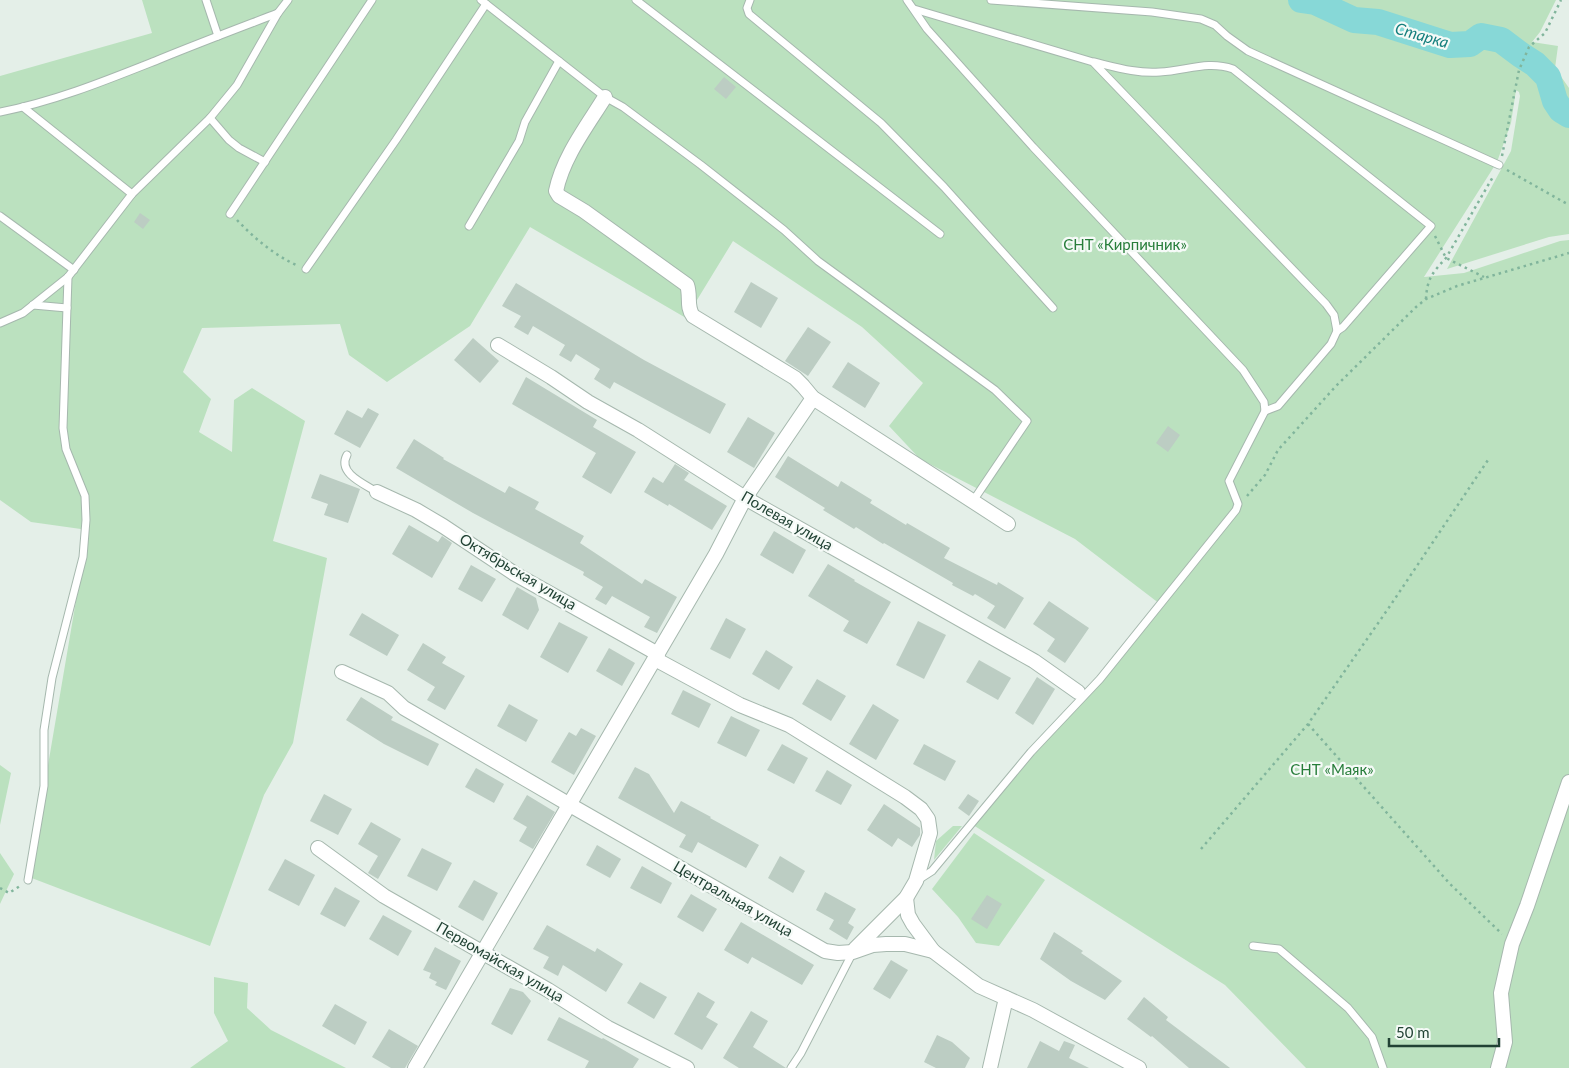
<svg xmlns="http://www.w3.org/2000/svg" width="1569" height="1068" font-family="Lato,sans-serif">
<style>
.green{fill:#bbe1bf}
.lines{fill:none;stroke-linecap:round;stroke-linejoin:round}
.river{stroke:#87d8d7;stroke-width:26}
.building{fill:#bccdc3}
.service-casing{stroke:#a6b8ae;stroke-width:9}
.minor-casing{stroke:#a6b8ae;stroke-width:16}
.path{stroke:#81b59c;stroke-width:2.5;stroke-dasharray:2.5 4;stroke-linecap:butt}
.service{stroke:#fff;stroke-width:7}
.minor{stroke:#fff;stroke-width:14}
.labels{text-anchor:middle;stroke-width:4.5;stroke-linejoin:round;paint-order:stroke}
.park-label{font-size:15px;fill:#277d3a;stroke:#f5faf7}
.street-label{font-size:15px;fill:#214234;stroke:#f5faf7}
.water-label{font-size:16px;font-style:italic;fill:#157f7e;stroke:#f5faf7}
</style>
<rect width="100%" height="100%" fill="#e4efe8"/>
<g class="green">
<polygon points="142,0 1301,0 1315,2 1354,20 1378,22 1431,39 1431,36 1379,18 1353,16 1318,0 1556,0 1540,32 1532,42 1558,46 1555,68 1569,88 1569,234 1549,237 1447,269 1511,151 1520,96 1519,92 1516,90 1511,123 1497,162 1424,277 1464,273 1560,241 1569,240 1569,1068 1306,1068 1225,985 970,823 1160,604 1075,539 920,459 889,426 923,383 862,327 733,241 686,318 530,227 470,326 387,382 349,355 340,324 202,328 183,372 211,399 199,432 232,452 234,400 252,388 305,421 273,541 327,558 293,743 264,795 210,946 29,877 88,530 31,522 0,500 0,76 152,33"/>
<polygon points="0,765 11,773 0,825"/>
<polygon points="953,826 962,826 934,860 936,841"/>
<polygon points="974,833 1045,880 999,946 976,943 958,917 932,889"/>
<polygon points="0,853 14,874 0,904"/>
<polygon points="214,977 248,983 247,1008 271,1030 346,1068 190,1068 228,1041 214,1013"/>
</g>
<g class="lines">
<polyline class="river" points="1301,0 1315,2 1354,20 1378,22 1450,45 1470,44 1481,36 1501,40 1521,55 1535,64 1548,77 1555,101 1561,110 1569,115"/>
</g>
<g class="building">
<polygon points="724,77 736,87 726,99 714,89"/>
<polygon points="140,213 150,220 143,229 134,222"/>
<polygon points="751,282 778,298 761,328 734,312"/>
<polygon points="516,283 644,360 726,404 710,434 614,382 610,389 594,379 600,369 576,354 571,362 559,355 565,345 533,326 528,335 514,327 521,316 502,306"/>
<polygon points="808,327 831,342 808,376 785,361"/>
<polygon points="473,338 499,361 480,383 454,360"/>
<polygon points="848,362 880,383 865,408 832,387"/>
<polygon points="526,377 597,420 593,427 636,452 611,494 582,477 596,453 512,404"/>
<polygon points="368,408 379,414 360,448 334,434 347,410 362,418"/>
<polygon points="748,417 775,433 754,468 727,452"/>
<polygon points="1168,426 1180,435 1168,452 1156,443"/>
<polygon points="414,439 444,458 443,459 505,493 509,486 539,502 535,509 584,536 580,543 642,584 645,579 677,597 657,633 644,627 650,617 612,596 606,605 595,599 603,587 583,575 584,572 473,513 396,468"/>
<polygon points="788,456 838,487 841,481 872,500 870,503 906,525 907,523 950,548 944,558 997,585 998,582 1024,598 1005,629 987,618 995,606 975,594 973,596 952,585 953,583 884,543 883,544 856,527 854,529 823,510 825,508 775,477"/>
<polygon points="675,464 689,473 684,480 727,506 712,530 669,504 668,506 644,492 653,477 663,483"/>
<polygon points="320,474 360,489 348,523 324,515 328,504 311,498"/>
<polygon points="409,525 438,542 442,536 452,543 432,578 392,554"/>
<polygon points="774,531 806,550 793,574 760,555"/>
<polygon points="828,564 855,580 854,581 891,602 867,644 843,631 849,621 808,596"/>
<polygon points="471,565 496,579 482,602 458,589"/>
<polygon points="517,587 536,598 539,610 528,630 502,615"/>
<polygon points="1049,601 1089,628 1065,663 1047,651 1055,639 1033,624"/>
<polygon points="362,613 399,635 387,656 349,635"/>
<polygon points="726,618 746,629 730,659 710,649"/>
<polygon points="918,621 946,635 924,679 896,665"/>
<polygon points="559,622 588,637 568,673 540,657"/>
<polygon points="423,643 446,657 442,663 465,676 445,710 427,700 435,687 407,670"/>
<polygon points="609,648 635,663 622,686 596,671"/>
<polygon points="766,650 793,667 779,690 752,674"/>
<polygon points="979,660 1011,678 998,700 966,682"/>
<polygon points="1037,677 1055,689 1033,725 1015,713"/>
<polygon points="817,679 846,696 831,721 802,704"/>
<polygon points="683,690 711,704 699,728 671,714"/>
<polygon points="361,697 393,717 391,720 439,744 428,766 384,744 346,720"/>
<polygon points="509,704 538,720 526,742 497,726"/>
<polygon points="873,704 899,720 876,760 849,744"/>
<polygon points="731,716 760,730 746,757 717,743"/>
<polygon points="581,728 596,736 574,775 551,762 569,732 576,736"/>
<polygon points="782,744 808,758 794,784 767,770"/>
<polygon points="924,744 956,761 945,781 913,764"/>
<polygon points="635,767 649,774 674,813 681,801 711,817 710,818 759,845 746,868 698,842 692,853 679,847 686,835 618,798"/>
<polygon points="476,768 504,784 494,803 465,787"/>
<polygon points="827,770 852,785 841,805 815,791"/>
<polygon points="324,794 352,809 338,835 310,821"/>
<polygon points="968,794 979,801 969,816 958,808"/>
<polygon points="527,795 555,812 533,849 519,841 527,827 513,819"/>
<polygon points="884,804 920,828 920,835 912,847 898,838 892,847 867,830"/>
<polygon points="371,822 401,839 378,879 368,873 378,856 358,844"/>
<polygon points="597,845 621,859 610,878 586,865"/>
<polygon points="422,848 452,863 437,891 407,876"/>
<polygon points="780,856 805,871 793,893 768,878"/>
<polygon points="285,859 315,875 299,906 268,890"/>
<polygon points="642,866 672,883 661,904 630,888"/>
<polygon points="474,880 498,893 483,921 458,907"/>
<polygon points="335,887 360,901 345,927 320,914"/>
<polygon points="825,892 856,909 848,923 854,927 847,940 829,929 834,920 816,910"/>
<polygon points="691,894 717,909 703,932 677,917"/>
<polygon points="987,895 1002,904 987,929 971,919"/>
<polygon points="383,915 412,931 398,956 369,939"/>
<polygon points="741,922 814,965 802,985 752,957 748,964 724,950"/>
<polygon points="547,925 595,952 597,948 623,964 606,992 563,965 558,976 543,968 549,957 533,949"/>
<polygon points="1054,932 1083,951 1081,953 1122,981 1105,1000 1071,981 1040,959"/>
<polygon points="435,947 461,961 446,990 435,985 437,982 429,978 431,973 423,970"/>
<polygon points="891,960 908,970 890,999 873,989"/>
<polygon points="640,982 667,997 654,1019 627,1003"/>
<polygon points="510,988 523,992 531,1001 512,1035 491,1024"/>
<polygon points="698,992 715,1002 706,1017 718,1024 702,1050 674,1034"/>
<polygon points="1144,997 1168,1017 1166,1020 1230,1068 1189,1068 1152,1036 1151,1037 1127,1019"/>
<polygon points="335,1004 367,1022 355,1045 322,1026"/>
<polygon points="751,1011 768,1021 753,1047 786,1068 739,1068 723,1058"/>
<polygon points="559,1017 602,1039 603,1038 639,1059 633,1068 585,1068 589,1061 547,1040"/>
<polygon points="389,1029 418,1046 405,1068 391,1068 372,1057"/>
<polygon points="937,1035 952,1042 970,1058 965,1068 936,1068 924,1062"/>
<polygon points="1040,1041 1059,1051 1064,1041 1075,1045 1069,1058 1089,1068 1027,1068"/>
</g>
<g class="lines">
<defs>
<g id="service">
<polyline points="206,0 218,36"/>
<polyline points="481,0 605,97 623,107 701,165 784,230 818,261 995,390 1027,421 973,501"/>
<polyline points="636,0 940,234"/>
<polyline points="750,0 747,8 749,14 881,123 944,187 1053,308"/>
<polyline points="907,0 927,29 1033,147 1243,370 1264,402 1265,411 1229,481 1238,504 1236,510 1100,679 1031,752 932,871 918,880"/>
<polyline points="991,0 1152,12 1201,19 1215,25 1227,36 1248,51 1499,165"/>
<polyline points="914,9 1093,62 1326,304 1334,315 1337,331 1331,344 1278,406 1265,411"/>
<path d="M1094,62c21,5 44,12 66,10 26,-1 47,-12 73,-3l198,157 -88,101 -6,4"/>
<polyline points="23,107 132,194"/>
<path d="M0,112c56,-11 107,-32 160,-53 39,-16 79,-31 118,-46"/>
<polyline points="210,118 229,140 239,148 265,162"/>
<polyline points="230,214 372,0"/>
<polyline points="0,216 74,270"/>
<polyline points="469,226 519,141 525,122 559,61"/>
<polyline points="306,269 396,140 486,4"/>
<polyline points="33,305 67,308"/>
<polyline points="0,323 23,313 68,277 132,194 210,118 237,85 278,13 288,0"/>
<path d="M347,455c-10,18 17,29 30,37"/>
<polyline points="28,880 44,786 44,730 52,678 83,557 86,520 85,496 66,449 63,428 68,277"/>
<polyline points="1253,946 1279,949 1348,1008 1372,1037 1383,1068"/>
<polyline points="791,1068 801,1053 853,952"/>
</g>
<g id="minor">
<path d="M605,97c-18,29 -42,60 -49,94l3,5 25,15 103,74c4,11 -1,22 6,31l102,62 8,8 10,12 195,126"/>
<polyline points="498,345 551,377 588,402 638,430 745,498 1034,661 1078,692"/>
<polyline points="377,492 416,510 443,526 515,574 658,654"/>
<polyline points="655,659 740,705 789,725 905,797 921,809 928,819 930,833 916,881 906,898 855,949"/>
<polyline points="342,672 388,693 404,708 570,805 825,951 838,953 853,952 873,945 886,944 905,944 933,951 979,986 1033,1010 1139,1068"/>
<polyline points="318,848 384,896 548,990 608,1028 687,1068"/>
<polyline points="906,898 908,915 913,924 933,951"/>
<polyline points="415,1068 716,554 745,498 813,398"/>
<polyline points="990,1068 1006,998"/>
<polyline points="1498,1068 1505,1042 1501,993 1512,944 1527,906 1569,782"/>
</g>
</defs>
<use href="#service" class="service-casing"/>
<use href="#minor" class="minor-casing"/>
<g class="path">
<polyline points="1502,156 1519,70 1529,47 1545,33 1561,0"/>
<polyline points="1507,170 1569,205"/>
<path d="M237,220c17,18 36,34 59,45"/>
<polyline points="1435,236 1446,258 1484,277"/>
<path d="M1426,299c1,-20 6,-26 20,-41l48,-83"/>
<polyline points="1247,496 1265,475 1278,450 1336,386 1416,307 1426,299 1457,286 1569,253"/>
<polyline points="1308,724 1450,884 1502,934"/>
<polyline points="1201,849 1308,724 1390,606 1488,460"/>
<polyline points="0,888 9,893 20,886"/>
</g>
<use href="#service" class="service"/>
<use href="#minor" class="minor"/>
</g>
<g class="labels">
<g class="park-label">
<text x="1125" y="250">СНТ «Кирпичник»</text>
<text x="1332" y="775">СНТ «Маяк»</text>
</g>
<g class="street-label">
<text transform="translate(787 521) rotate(30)" y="5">Полевая улица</text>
<text transform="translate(518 572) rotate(31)" y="5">Октябрьская улица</text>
<text transform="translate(733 899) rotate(30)" y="5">Центральная улица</text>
<text transform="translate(500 962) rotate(30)" y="5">Первомайская улица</text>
</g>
<g class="water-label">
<text transform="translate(1422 35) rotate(16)" y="6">Старка</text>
</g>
</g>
<path d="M1389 1038v8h110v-8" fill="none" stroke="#214234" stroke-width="2.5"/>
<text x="1396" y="1038" font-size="15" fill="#214234" stroke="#f5faf7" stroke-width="4" paint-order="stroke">50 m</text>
</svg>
